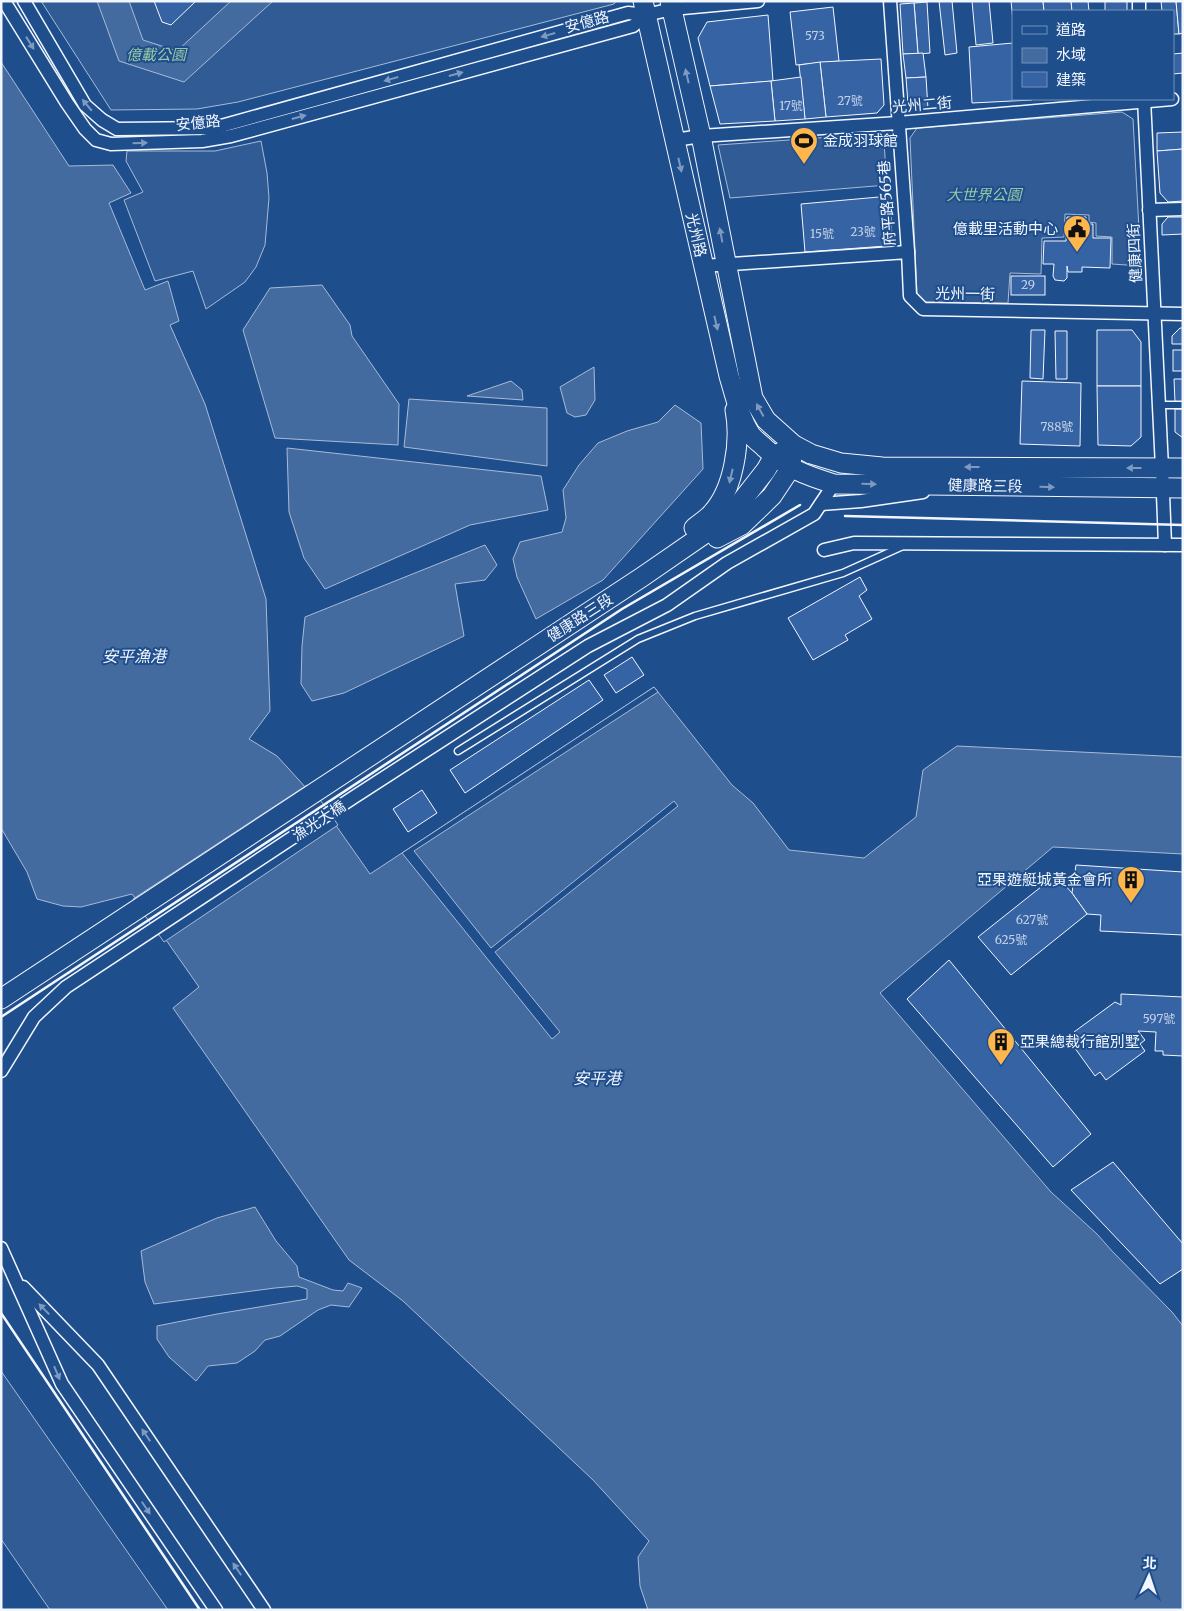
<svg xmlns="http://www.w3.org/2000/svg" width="1184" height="1611" font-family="Merriweather,'Noto Sans TC',serif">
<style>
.built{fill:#305b95;stroke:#a8bbd7}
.water{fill:#446ba0;stroke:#a8bbd7}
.pier{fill:#1f4e8c;stroke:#a8bbd7}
.building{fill:#3563a3;stroke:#f2f6ff}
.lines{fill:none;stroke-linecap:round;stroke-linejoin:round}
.lane-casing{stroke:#f2f6ff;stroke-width:9}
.street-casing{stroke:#f2f6ff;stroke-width:15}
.secondary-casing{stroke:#f2f6ff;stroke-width:21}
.lane{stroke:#1f4e8c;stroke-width:6}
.street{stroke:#1f4e8c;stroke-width:12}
.secondary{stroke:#1f4e8c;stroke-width:19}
.wall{stroke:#f2f6ff;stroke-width:2.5}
.oneway{fill:#7e9ac0}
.labels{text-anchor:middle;stroke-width:4;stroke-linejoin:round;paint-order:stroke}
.number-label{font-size:12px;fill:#c3d1e8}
.street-label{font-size:15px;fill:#f2f6ff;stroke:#1f4e8c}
.park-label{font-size:15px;font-style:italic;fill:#97c8a6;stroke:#1f4e8c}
.poi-label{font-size:15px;fill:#f2f6ff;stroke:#1f4e8c;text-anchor:start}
.water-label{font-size:16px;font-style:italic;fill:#f2f6ff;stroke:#1f4e8c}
</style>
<rect width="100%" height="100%" fill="#1f4e8c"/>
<g class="built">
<polygon points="41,1 616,1 614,4 238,102 197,109 111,110"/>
<polygon points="1122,112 1133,119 1141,266 1112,264 1112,237 1096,236 1096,223 1089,222 1089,215 1065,214 1064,237 1042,238 1041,274 1010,273 1008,303 925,302 917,294 910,138 917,128"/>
<polygon points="874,134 884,142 887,185 730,198 718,145"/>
<polygon points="261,141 267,173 269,198 265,245 256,267 245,282 206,309 193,271 155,281 124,200 143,192 126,161 127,151 215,151"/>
<polygon points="1,1371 168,1610 50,1610 1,1539"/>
</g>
<g class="water">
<polygon points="97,1 129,1 143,40 177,51 231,1 273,1 184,82 119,61"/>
<polygon points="1,62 69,166 113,165 131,193 109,203 145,290 168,281 179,321 170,325 205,404 266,599 270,711 249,739 277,756 298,779 323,807 370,874 654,687 732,785 753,803 789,850 864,858 916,817 923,770 957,746 1183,757 1183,854 1053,847 880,993 1051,1192 1097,1234 1112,1251 1172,1312 1183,1326 1183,1610 648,1610 640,1586 638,1557 649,1541 593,1480 403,1301 349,1260 173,1008 199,987 152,920 132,894 81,907 63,906 37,899 27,872 1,828"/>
<polygon points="322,285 350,325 352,336 399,404 398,445 275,438 243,330 270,288"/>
<polygon points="594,367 595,400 586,415 575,417 567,413 560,387"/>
<polygon points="511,381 522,390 523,400 467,396"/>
<polygon points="409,399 547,408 547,466 404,447"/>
<polygon points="675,405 701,423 703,469 603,580 536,619 517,577 513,559 520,542 562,532 566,518 563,490 579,465 598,443 627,431 658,422"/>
<polygon points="287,448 541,476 548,510 470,525 325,589 304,558 289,512"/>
<polygon points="485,545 497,565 485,580 455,584 464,636 344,693 312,701 301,684 302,646 305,617"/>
<polygon points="255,1207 276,1241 297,1266 299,1277 333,1290 343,1291 348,1283 362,1288 349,1307 331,1305 318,1310 280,1336 265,1340 255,1351 237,1363 208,1366 196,1381 169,1357 157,1339 157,1326 217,1314 307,1299 307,1289 297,1286 275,1288 154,1304 145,1282 141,1251 217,1218"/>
</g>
<g class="pier">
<polygon points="654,687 658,692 414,851 491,948 674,801 678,806 495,952 560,1032 552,1039 402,853"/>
<polygon points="307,785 325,806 338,825 164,942 133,899"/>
</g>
<g class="building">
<polygon points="154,1 196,1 171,25 162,22"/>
<polygon points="939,1 952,1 957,53 945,55"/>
<polygon points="972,1 989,1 993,43 976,45"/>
<polygon points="1011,1 1043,1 1044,11 1013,11 1013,21"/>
<polygon points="1043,1 1071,1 1072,11 1044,11"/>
<polygon points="1071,1 1088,1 1089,11 1072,11"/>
<rect x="1105" y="1" width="22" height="10"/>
<polygon points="1161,1 1176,1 1179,34 1173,34 1173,11 1162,11"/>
<polygon points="1176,1 1183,1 1183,33 1179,34"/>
<polygon points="927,2 930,53 918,54 914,3"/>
<polygon points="914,3 918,54 903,54 900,4"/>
<polygon points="833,7 839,61 796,65 790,12"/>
<polygon points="768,15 773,81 710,86 698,38 707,22"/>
<polygon points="1013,43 1013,99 1032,99 1032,100 972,103 969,47"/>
<polygon points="923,53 926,77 906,78 903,54"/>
<polygon points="1183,53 1183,73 1173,74 1173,54"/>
<polygon points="881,59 884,105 877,113 826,117 820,62"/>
<polygon points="820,62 826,117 805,119 799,65"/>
<polygon points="801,77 805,119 775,121 771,81"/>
<polygon points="926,77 928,109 915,109 908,104 906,78"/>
<polygon points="771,81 775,121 720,124 710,86"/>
<polygon points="1183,132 1183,149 1157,151 1157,133"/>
<polygon points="1183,149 1183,201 1168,202 1160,193 1157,151"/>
<polygon points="890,196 892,239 886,246 805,252 801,204"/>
<polygon points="1067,217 1086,217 1086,224 1093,224 1093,238 1111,238 1110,268 1082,267 1082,272 1068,272 1067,266 1067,278 1064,281 1055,280 1053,276 1054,264 1043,264 1044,241 1066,241"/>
<polygon points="1168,217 1183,217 1183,234 1162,235 1162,224"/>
<rect x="1011" y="276" width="34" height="19"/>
<polygon points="1180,328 1183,328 1183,344 1172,344 1172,336"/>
<polygon points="1031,330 1045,330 1043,379 1030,378"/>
<polygon points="1097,330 1132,330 1141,342 1141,386 1097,386"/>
<polygon points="1055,331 1067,331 1067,379 1056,379"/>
<rect x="1173" y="350" width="10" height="21"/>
<polygon points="1174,379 1183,379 1183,402 1175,402"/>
<polygon points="1022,381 1081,383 1080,446 1020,444"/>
<polygon points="1097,386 1141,386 1141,437 1131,446 1098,445"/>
<polygon points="1175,409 1183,409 1183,438 1175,432"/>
<polygon points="860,577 867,590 859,596 872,619 845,635 848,640 813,660 788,618"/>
<polygon points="632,657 644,675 616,693 604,675"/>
<polygon points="589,680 603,700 465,793 450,770"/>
<polygon points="422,790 437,813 408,832 393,809"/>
<polygon points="1076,865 1183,872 1183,935 1100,931 1101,915 1087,914 1072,893"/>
<polygon points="1056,875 1072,893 1087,914 1011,975 978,937"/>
<polygon points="949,960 1091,1134 1053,1167 907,999"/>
<polygon points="1121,994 1183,997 1183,1056 1163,1055 1163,1051 1155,1051 1156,1032 1138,1031 1145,1040 1140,1044 1145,1051 1106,1080 1100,1072 1095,1076 1072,1044 1079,1039 1074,1032 1115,1002 1121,1005"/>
<polygon points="1113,1162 1183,1244 1183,1269 1160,1284 1071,1190"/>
</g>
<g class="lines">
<defs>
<g id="lane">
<polyline points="1159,405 1183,405"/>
<polyline points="458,751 638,639 695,616 843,573 903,546"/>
</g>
<g id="street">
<polyline points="4,1 67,103 85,129 96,140 111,144 202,141 231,136 633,26 646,15"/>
<polyline points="24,1 85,105 102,120 117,129 214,128 628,13 646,15 672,9 758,1"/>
<polyline points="890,1 908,252"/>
<polyline points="1139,1 1139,11"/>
<polyline points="1144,99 1162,468 1165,545"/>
<polyline points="675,140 701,136 898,123 1172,99"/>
<polyline points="1149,210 1183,209"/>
<polyline points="703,266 908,252 910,296 923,309 1183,314"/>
<polyline points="821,504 861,501 923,492"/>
<polyline points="824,550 854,543 1183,545"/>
<polyline points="1,1071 34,1017 66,987 354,797 588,646 667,605 727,563 814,514 834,484"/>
<polyline points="1,1248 62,1384 216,1610"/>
<polyline points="23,1287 98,1365 264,1610"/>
</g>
<g id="secondary">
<path d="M643,1l86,375c6,20 11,42 22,59 4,5 10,9 14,13 23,21 40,27 69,36l349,4"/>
<polyline points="670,1 701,136 753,398 766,420 794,445 811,454 841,463 882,467 1183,468"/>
<path d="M694,528c6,-5 13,-9 18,-15 22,-24 29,-72 23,-103"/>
<polyline points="717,538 742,525 772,496 790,469 792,457"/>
<polyline points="1,999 642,577 729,517 766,470 774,456 794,445"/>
</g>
</defs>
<use href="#lane" class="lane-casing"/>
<use href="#street" class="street-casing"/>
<use href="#secondary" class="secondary-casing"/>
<use href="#lane" class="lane"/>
<use href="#street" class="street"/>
<use href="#secondary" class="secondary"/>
<g class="wall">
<polyline points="845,516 1183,525"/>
<polyline points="1,1017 622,609 800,505"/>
<polyline points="1,1313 200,1610"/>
</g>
</g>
<defs><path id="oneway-solid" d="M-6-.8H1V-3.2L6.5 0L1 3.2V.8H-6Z" transform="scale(1.25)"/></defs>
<g class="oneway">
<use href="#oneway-solid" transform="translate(548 35) rotate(164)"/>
<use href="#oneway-solid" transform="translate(30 43) rotate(58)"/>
<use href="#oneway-solid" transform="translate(456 74) rotate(-15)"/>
<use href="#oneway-solid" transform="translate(687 76) rotate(-103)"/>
<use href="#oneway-solid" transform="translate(391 79) rotate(164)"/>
<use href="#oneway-solid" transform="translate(87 105) rotate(-130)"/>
<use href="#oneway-solid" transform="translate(299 117) rotate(-15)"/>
<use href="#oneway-solid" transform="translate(140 143) rotate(-2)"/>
<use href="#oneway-solid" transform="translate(680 165) rotate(77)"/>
<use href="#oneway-solid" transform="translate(721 235) rotate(-101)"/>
<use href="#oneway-solid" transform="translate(716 323) rotate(77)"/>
<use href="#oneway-solid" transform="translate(760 410) rotate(-119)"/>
<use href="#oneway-solid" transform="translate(972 467) rotate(-180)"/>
<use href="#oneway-solid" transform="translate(1134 468) rotate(-180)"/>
<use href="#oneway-solid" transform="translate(731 476) rotate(103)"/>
<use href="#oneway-solid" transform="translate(869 484) rotate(1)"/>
<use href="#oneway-solid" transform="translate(1047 487) rotate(1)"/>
<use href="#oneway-solid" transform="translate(44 1309) rotate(-134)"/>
<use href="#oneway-solid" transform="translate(57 1373) rotate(67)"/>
<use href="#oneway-solid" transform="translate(146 1435) rotate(-124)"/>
<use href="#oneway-solid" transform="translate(146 1508) rotate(56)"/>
<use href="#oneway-solid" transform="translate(237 1569) rotate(-124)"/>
</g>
<defs>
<symbol id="stadium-pin" viewBox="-11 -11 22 30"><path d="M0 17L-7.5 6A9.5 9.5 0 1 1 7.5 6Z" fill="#ffb74d" stroke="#1f4e8c"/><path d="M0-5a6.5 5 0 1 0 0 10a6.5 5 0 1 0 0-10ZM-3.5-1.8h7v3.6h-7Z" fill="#111"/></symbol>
<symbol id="civic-pin" viewBox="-11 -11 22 30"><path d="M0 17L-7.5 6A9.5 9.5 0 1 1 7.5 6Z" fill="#ffb74d" stroke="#1f4e8c"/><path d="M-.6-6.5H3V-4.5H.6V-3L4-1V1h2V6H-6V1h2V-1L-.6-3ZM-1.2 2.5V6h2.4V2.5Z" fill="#111"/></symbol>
<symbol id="building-pin" viewBox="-11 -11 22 30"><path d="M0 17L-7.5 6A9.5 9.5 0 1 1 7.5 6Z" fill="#ffb74d" stroke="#1f4e8c"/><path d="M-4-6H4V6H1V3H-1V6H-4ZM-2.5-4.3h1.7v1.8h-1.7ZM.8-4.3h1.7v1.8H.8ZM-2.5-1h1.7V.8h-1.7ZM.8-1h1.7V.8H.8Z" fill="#111"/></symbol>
</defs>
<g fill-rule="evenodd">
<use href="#stadium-pin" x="788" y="125" width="32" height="43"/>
<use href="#civic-pin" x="1061" y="213" width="32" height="43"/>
<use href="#building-pin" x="1115" y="864" width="32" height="43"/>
<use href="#building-pin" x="985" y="1026" width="32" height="43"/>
</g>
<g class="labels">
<g class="number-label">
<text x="815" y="40">573</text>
<text x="850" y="105">27號</text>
<text x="791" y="110">17號</text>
<text x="863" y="236">23號</text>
<text x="822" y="238">15號</text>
<text x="1028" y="289">29</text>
<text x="1057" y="431">788號</text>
<text x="1032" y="924">627號</text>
<text x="1011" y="944">625號</text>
<text x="1159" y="1023">597號</text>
</g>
<g class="street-label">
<text transform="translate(587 22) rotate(-15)" y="5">安億路</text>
<text transform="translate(922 105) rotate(-5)" y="5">光州二街</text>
<text transform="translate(198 123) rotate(-6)" y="5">安億路</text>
<text transform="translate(887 203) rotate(-94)" y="5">府平路565巷</text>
<text transform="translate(696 235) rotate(77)" y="5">光州路</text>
<text transform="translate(1135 253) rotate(-93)" y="5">健康四街</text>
<text transform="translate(965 294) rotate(1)" y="5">光州一街</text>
<text transform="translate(985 486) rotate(1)" y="5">健康路三段</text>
<text transform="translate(580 618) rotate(-33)" y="5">健康路三段</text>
<text transform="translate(319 821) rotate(-33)" y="5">漁光大橋</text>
</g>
<g class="park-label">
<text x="156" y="60">億載公園</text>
<text x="984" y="200">大世界公園</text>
</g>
<g class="poi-label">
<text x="823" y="146">金成羽球館</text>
<text x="1058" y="234" text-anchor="end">億載里活動中心</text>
<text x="1112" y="885" text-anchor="end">亞果遊艇城黃金會所</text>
<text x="1020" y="1047">亞果總裁行館別墅</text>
</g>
<g class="water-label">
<text x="134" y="662">安平漁港</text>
<text x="597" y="1084">安平港</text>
</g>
</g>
<rect width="1184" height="1611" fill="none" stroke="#f2f6ff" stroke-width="5"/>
<rect x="1012" y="10" width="162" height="90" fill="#1f4e8c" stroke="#7391ba"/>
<rect x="1022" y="26" width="25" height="8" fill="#1f4e8c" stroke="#7391ba"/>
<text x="1056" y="35" font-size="15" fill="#f2f6ff">道路</text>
<rect x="1022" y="48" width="25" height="15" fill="#446ba0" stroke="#7391ba"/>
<text x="1056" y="60" font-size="15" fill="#f2f6ff">水域</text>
<rect x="1022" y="72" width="25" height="15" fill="#3563a3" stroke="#7391ba"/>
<text x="1056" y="85" font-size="15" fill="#f2f6ff">建築</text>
<g transform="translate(1149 1576) rotate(3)" stroke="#1f4e8c" stroke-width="4" paint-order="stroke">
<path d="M0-4L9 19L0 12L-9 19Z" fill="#f2f6ff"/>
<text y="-8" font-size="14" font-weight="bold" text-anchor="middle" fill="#f2f6ff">北</text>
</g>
</svg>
